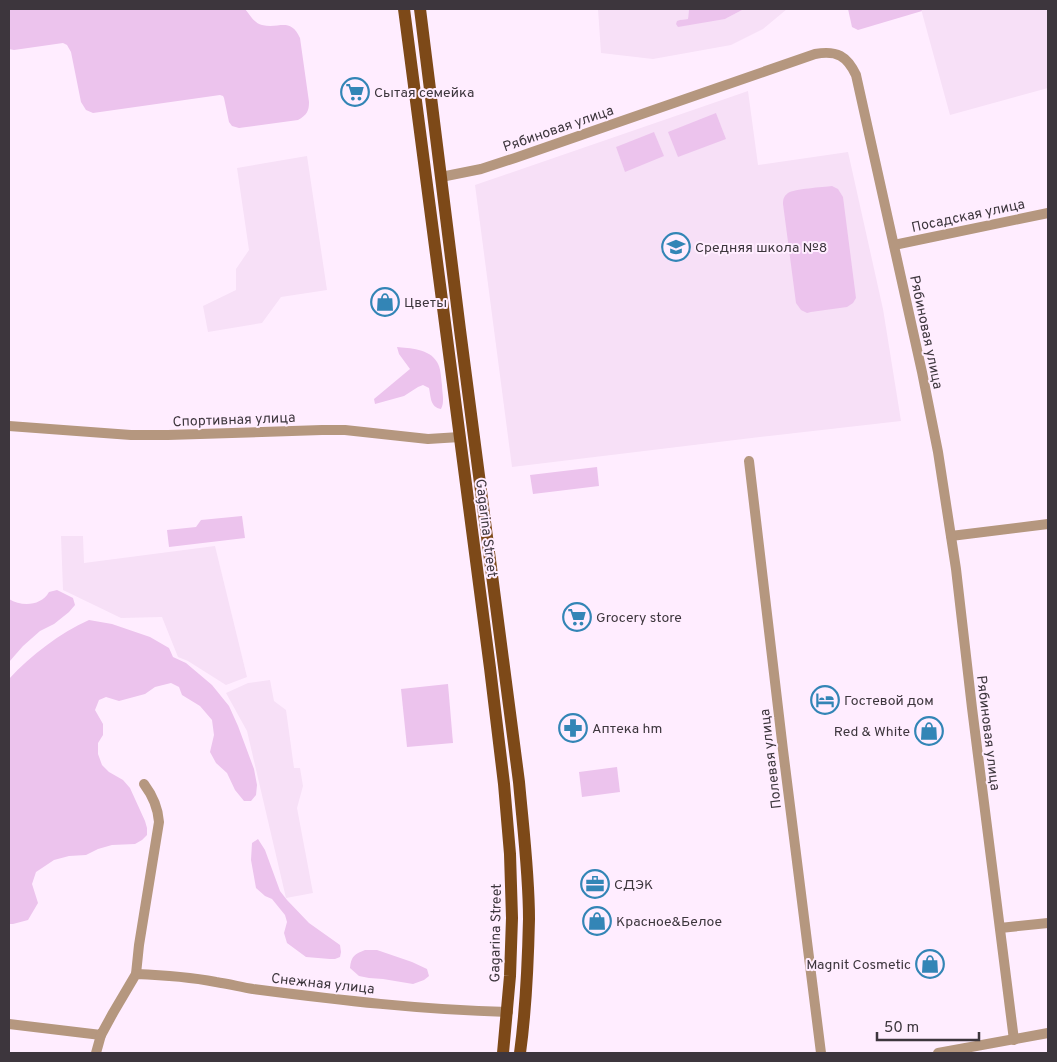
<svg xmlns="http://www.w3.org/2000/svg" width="1057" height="1062" font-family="Overpass,sans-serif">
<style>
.built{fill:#f7e0f7}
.green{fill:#ecc3ed}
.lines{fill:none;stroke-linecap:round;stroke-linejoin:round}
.minor{stroke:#b5977f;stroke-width:10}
.tertiary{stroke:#b5977f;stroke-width:10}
.primary{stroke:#7d4918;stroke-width:12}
.labels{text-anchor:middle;stroke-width:4;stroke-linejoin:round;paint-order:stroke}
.poi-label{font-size:14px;fill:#3d363d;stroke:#ffedff;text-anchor:start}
.street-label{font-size:14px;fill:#3d363d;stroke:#ffedff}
</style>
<rect width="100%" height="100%" fill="#ffedff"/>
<g class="built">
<polygon points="598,9 689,9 688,19 680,20 725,19 744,9 787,9 763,29 731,45 653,59 601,53"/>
<polygon points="921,9 1048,9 1048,88 950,115"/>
<polygon points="748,91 758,165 848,152 883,309 901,421 769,436 512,467 475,185"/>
<polygon points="307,156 327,290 281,297 262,323 208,332 203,306 236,290 236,269 249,250 237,168"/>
<polygon points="61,536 83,536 84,563 215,546 247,677 226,685 188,661 178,657 162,617 121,618 63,590"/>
<polygon points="270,680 274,701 286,710 294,768 300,768 303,786 297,808 313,893 286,898 247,731 226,693 248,683"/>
</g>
<g class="green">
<path d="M9,9h236c5,6 9,14 17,16 18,4 28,-8 38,13l9,64c0,9 -2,13 -11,18l-59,8 -7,-2 -3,-4 -5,-24 -1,-2 -3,-1 -127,18 -7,-3 -5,-8 -10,-50 -4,-7 -4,-2 -49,7 -5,-1z"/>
<polygon points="689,9 744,9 725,19 678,27 676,24 677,21 680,20 688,19"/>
<polygon points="848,9 921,9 922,11 858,30 852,27"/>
<polygon points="716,113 726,139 678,157 668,132"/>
<polygon points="654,132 664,156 625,172 616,147"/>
<path d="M832,186l6,3 5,8 13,101 -3,5 -6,4 -36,5 -4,1 -6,-3 -5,-7 -13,-99c0,-5 1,-8 5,-11 6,-4 35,-6 44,-7z"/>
<path d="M397,347c12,1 33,2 40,15 4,6 4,16 5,23 0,8 3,17 -1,24 -11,-2 -10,-12 -12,-21l-6,-3 -5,2 -14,9 -29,8 -1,-5 36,-30 -11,-15z"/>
<polygon points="597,467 599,486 533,494 530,475"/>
<polygon points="242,516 245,538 169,547 167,530 196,527 201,520"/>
<path d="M57,590l16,8 2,7 -6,7 -15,12 -14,7 -17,15 -14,16v-63c13,8 32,7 40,-7z"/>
<path d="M89,620l23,4 38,13 19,11 4,9 13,6 26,22 17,21 9,20 16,43 3,16 -1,10 -5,6h-7l-9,-11 -8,-17 -11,-10 -6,-11 4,-17 -2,-15 -12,-14 -18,-11 -3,-8 -8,-4 -16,4 -10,7 -26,7 -13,-4 -7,3 -4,10 8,14v11l-5,8v11l4,11 7,7 14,8 7,8 15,33 2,7v7l-5,5 -7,4 -23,1 -14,4 -12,6 -17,1 -15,4 -18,12 -4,12 6,19 -10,17 -15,4h-4v-245c22,-24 51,-46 80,-59z"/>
<polygon points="448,684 453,743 407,747 401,689"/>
<polygon points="617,767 620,792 582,797 579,772"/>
<polygon points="258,839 265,850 280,891 287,900 309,923 340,945 341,952 340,957 335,959 330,959 306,957 287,943 284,933 287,922 285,915 272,899 265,896 256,888 251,860 252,843"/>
<path d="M365,950h12l35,12 15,7 2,7 -5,4 -11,4 -30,-5 -14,-1 -10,-2 -9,-8c1,-12 5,-14 15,-18z"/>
</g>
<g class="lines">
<g class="minor">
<polyline points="894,245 1048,213"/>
<polyline points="9,426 131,435 168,435 322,430 345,430 428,439 460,437"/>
<polyline points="749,461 783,750 821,1053"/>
<polyline points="951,536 1048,524"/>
<polyline points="1000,928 1048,923"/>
<path d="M136,974l3,-29 20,-123c-1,-15 -6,-26 -15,-38"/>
<path d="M9,1024l92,11 12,-22 23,-39c27,1 54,3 80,8 13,2 25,5 37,7 85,11 170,21 255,23"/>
<polyline points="96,1053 101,1035"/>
</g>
<g class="tertiary">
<path d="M441,177l40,-8 34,-11 300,-104c22,-4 32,2 41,21l66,297 16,80 18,117 16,139 42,332"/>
<polyline points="938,1053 1048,1033"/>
</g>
<g class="primary">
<polyline points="404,9 490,668 504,784 510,854 512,918 510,976 503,1053"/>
<path d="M420,9l40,321 59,452c4,45 10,92 10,137 -1,45 -3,90 -9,134"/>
</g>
</g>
<defs>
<symbol id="supermarket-ring" viewBox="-11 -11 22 22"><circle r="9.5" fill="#ffedff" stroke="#3385b6" stroke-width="1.5"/><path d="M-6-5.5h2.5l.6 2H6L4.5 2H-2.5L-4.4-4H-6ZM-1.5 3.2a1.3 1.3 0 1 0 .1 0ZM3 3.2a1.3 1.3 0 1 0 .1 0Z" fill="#3385b6"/></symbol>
<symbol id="school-ring" viewBox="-11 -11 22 22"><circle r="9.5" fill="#ffedff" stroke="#3385b6" stroke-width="1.5"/><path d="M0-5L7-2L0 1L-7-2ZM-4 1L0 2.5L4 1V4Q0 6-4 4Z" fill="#3385b6"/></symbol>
<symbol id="shop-ring" viewBox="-11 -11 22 22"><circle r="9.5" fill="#ffedff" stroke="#3385b6" stroke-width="1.5"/><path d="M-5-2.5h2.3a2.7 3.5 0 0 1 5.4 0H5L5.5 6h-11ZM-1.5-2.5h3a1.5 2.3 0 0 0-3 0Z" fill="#3385b6"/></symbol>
<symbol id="hotel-ring" viewBox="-11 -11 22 22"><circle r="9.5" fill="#ffedff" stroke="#3385b6" stroke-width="1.5"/><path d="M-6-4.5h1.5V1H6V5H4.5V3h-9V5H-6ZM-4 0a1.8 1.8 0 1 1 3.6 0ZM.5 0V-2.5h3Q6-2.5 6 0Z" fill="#3385b6"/></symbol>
<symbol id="pharmacy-ring" viewBox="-11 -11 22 22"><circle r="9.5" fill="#ffedff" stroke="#3385b6" stroke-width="1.5"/><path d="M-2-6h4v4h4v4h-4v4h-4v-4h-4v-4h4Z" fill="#3385b6"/></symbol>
<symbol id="office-ring" viewBox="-11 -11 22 22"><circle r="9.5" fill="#ffedff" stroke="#3385b6" stroke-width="1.5"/><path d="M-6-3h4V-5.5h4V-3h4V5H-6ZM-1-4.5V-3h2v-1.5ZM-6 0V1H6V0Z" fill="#3385b6"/></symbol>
</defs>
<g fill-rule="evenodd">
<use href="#supermarket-ring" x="339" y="76" width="32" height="32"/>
<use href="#school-ring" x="660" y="231" width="32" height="32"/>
<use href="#shop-ring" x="369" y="286" width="32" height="32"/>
<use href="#supermarket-ring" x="561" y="601" width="32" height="32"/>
<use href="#hotel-ring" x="809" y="684" width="32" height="32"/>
<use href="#pharmacy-ring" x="557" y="712" width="32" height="32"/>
<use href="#shop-ring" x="913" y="715" width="32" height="32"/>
<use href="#office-ring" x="579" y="868" width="32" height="32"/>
<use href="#shop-ring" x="581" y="905" width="32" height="32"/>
<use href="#shop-ring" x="914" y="948" width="32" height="32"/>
</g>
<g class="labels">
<g class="poi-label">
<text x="374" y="97">Сытая семейка</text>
<text x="695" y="252">Средняя школа №8</text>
<text x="404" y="307">Цветы</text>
<text x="596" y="622">Grocery store</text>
<text x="844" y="705">Гостевой дом</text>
<text x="592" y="733">Аптека hm</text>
<text x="910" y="736" text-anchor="end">Red &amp; White</text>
<text x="614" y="889">СДЭК</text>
<text x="616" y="926">Красное&amp;Белое</text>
<text x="911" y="969" text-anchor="end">Magnit Cosmetic</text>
</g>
<g class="street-label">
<text transform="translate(558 128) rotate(-19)" y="5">Рябиновая улица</text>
<text transform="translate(968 215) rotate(-12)" y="5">Посадская улица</text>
<text transform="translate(927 332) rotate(78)" y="5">Рябиновая улица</text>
<text transform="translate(234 419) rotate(-2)" y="5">Спортивная улица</text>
<text transform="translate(487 528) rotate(83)" y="5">Gagarina Street</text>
<text transform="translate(989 733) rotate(83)" y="5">Рябиновая улица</text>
<text transform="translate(770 759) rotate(-97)" y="5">Полевая улица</text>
<text transform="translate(495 933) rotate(-89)" y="5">Gagarina Street</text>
<text transform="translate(323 983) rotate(6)" y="5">Снежная улица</text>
</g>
</g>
<rect width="1057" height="1062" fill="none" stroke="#3d363d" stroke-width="20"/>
<path d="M877 1032v8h102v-8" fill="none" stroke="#3d363d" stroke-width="2.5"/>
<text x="884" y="1032" font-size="15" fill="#3d363d" stroke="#ffedff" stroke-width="4" paint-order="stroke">50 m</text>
</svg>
